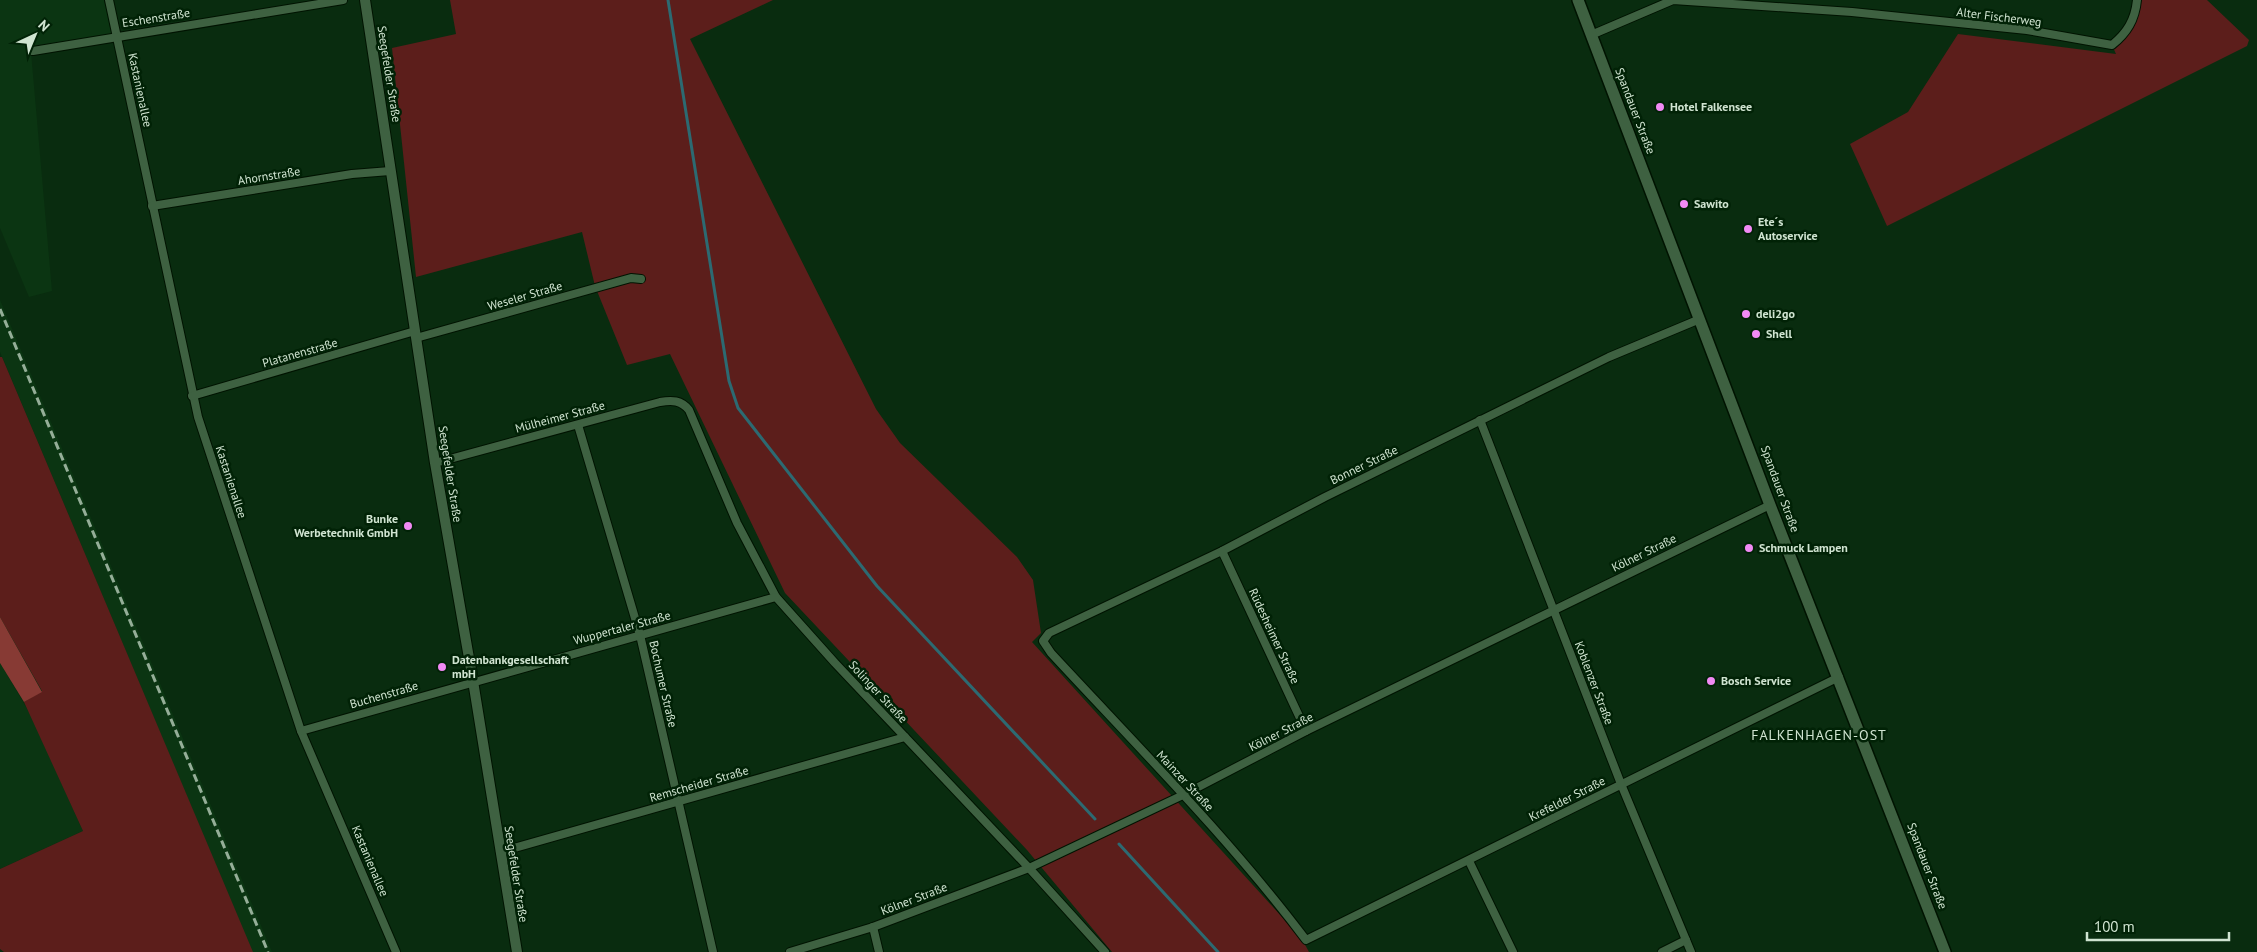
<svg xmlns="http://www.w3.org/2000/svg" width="2257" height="952" font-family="'PT Sans',sans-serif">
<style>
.built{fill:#0b3512}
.green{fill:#5c1e1b}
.forest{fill:#873a34}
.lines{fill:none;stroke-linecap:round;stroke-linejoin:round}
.stream{stroke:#2c6a72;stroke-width:3}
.minor-casing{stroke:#001301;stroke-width:10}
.tertiary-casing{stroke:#001301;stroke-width:12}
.secondary-casing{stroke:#001301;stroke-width:14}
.minor{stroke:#3e6141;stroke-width:8}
.tertiary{stroke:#3e6141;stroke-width:10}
.secondary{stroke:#3e6141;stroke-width:11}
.rail{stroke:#95ae98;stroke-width:3;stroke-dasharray:8 4;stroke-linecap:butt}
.poi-dot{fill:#f18af4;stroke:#012206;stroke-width:2}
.labels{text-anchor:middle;stroke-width:5;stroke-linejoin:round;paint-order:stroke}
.street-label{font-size:12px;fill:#d0e4d1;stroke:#012206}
.poi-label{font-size:12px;font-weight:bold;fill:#d0e4d1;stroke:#012206;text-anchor:start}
.neighbourhood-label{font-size:14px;letter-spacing:1px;fill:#d0e4d1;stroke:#012206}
</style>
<rect width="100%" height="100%" fill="#092c0f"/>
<g class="built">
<polygon points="0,0 104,0 112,36 31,52 52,291 29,297 0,228"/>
<polygon points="0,300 272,952 252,952 0,352"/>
<polygon points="0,663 32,717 83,831 0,869"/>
</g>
<g class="green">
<polygon points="450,0 773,0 690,39 876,409 900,443 1017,557 1033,580 1041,633 1032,642 1302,939 1309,952 1112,952 1027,850 785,593 670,354 627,365 595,286 582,232 416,277 392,48 456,34"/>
<polygon points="2137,0 2207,0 2249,40 2247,46 1887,226 1850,144 1908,112 1958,34 2116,54 2112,45 2125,35"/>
<polygon points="0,357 2,357 253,952 4,952 0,949 0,869 83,831 24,702 42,691 0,617"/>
</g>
<polygon class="forest" points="0,617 42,692 24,702 0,663"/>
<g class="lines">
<g class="stream">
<polyline points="668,0 729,381 738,408 877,586 1095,819"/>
<polyline points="1119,844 1218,952"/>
</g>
<defs>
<g id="minor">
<polyline points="109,0 198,417 301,731 396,952"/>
<path d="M1591,35l82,-35 179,12 175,18 85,15c15,-12 23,-25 25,-45"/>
<polyline points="33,51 343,0"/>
<polyline points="152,206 352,174 390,171"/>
<path d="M1700,319l-91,38 -284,140 -103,54 -173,82 -6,8 8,12c87,94 178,185 255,287l533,-263"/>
<polyline points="416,338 631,278 641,279"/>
<polyline points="192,396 415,331"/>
<polyline points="1480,420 1621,784 1691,952"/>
<polyline points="578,425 640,635 713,952"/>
<path d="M435,463l225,-61c12,-2 21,-2 29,8l48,113 39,74 59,66 194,205 76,84"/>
<polyline points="1222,551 1306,731"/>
<polyline points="301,731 776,597"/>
<polyline points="500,852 905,737"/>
<polyline points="1469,861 1513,952"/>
<polyline points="873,927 879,952"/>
<polyline points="790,952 873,927 1029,868 1183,795 1306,731 1770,505"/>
<polyline points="1662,952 1686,940"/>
</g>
<polyline id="tertiary" points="365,0 435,463 473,681 517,952"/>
<polyline id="secondary" points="1578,0 1770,505 1945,952"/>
</defs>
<use href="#minor" class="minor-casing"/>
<use href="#tertiary" class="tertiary-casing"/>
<use href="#secondary" class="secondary-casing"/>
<use href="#minor" class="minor"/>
<use href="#tertiary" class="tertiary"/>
<use href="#secondary" class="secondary"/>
<polyline class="rail" points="0,309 268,952"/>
</g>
<g class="poi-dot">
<circle cx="1660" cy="107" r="5"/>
<circle cx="1684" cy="204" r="5"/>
<circle cx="1748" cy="229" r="5"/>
<circle cx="1746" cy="314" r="5"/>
<circle cx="1756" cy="334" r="5"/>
<circle cx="408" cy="526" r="5"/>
<circle cx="1749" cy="548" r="5"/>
<circle cx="442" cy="667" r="5"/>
<circle cx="1711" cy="681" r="5"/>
</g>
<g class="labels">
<g class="street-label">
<text transform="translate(1999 17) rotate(7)" y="4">Alter Fischerweg</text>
<text transform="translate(156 18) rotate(-9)" y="4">Eschenstraße</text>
<text transform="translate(389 74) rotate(81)" y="4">Seegefelder Straße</text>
<text transform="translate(140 90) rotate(78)" y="4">Kastanienallee</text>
<text transform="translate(1635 111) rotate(69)" y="4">Spandauer Straße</text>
<text transform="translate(269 176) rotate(-9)" y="4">Ahornstraße</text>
<text transform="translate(525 296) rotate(-16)" y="4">Weseler Straße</text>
<text transform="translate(300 353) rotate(-16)" y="4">Platanenstraße</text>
<text transform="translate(560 417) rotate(-15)" y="4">Mülheimer Straße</text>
<text transform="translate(1364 465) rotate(-26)" y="4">Bonner Straße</text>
<text transform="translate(450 474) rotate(81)" y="4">Seegefelder Straße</text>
<text transform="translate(231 482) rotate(72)" y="4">Kastanienallee</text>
<text transform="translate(1780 489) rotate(70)" y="4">Spandauer Straße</text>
<text transform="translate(1644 553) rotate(-26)" y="4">Kölner Straße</text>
<text transform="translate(622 628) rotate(-15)" y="4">Wuppertaler Straße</text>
<text transform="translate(1274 636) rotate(65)" y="4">Rüdesheimer Straße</text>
<text transform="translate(1594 683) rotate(69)" y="4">Koblenzer Straße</text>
<text transform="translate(663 684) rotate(77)" y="4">Bochumer Straße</text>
<text transform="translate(878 692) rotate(47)" y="4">Solinger Straße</text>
<text transform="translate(384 695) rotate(-16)" y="4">Buchenstraße</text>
<text transform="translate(1281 732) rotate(-27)" y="4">Kölner Straße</text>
<text transform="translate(1185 781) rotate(47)" y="4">Mainzer Straße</text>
<text transform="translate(699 784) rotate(-16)" y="4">Remscheider Straße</text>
<text transform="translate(1567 799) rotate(-27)" y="4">Krefelder Straße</text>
<text transform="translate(370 861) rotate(67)" y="4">Kastanienallee</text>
<text transform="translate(1927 866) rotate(69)" y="4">Spandauer Straße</text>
<text transform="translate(516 874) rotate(81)" y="4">Seegefelder Straße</text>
<text transform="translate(914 899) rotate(-21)" y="4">Kölner Straße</text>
</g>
<g class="poi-label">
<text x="1670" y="111">Hotel Falkensee</text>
<text x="1694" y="208">Sawito</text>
<text x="1758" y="226">Ete´s<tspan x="1758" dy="14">Autoservice</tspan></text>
<text x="1756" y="318">deli2go</text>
<text x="1766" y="338">Shell</text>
<text x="398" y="523" text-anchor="end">Bunke<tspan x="398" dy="14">Werbetechnik GmbH</tspan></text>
<text x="1759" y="552">Schmuck Lampen</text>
<text x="452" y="664">Datenbankgesellschaft<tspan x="452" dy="14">mbH</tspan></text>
<text x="1721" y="685">Bosch Service</text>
</g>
<g class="neighbourhood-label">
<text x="1819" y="740">FALKENHAGEN-OST</text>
</g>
</g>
<g transform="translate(35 35) rotate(44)" stroke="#012206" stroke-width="4" paint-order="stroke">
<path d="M0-4L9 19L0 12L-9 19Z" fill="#d0e4d1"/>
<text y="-8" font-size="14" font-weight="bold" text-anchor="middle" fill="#d0e4d1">N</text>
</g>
<path d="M2087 932v8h142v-8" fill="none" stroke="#d0e4d1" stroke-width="2.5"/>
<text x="2094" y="932" font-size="15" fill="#d0e4d1" stroke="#012206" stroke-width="4" paint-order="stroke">100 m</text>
</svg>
